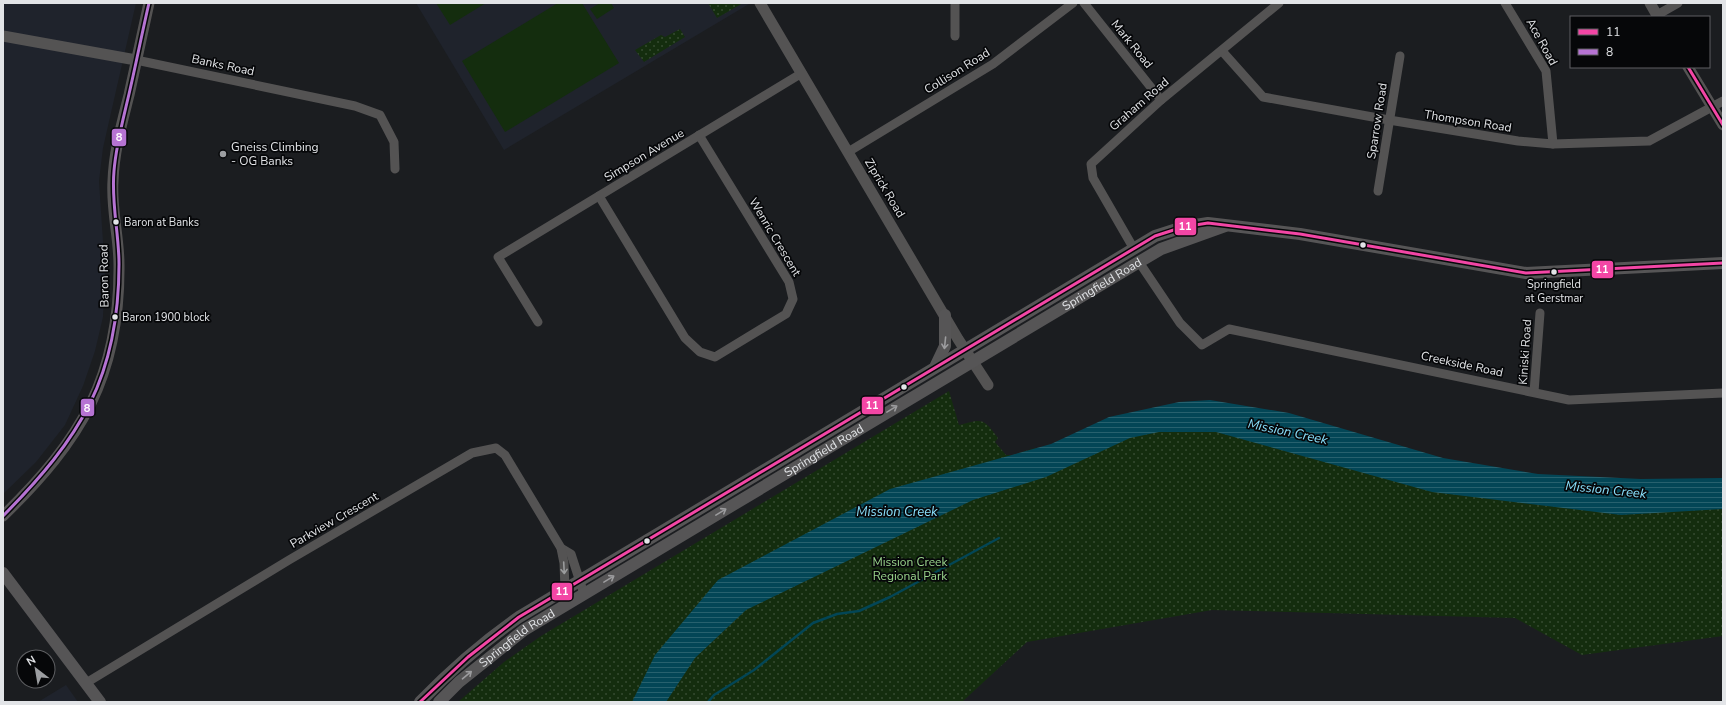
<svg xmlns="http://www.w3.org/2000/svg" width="1726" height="705" font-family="'Nunito Sans',sans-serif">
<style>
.built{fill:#1f232c}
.park{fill:url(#park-dots)}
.pitch{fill:#142d0e}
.water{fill:url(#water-rules)}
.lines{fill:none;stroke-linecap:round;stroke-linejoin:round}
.stream{stroke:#034656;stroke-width:2.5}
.minor{stroke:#545353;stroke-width:9}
.tertiary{stroke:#545353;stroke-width:11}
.secondary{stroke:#565556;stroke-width:12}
.bus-1-casing{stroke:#060709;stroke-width:6}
.bus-2-casing{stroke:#060709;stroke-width:6}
.bus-1{stroke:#f346a5;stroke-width:3}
.bus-2{stroke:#b673d3;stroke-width:3}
.oneway{stroke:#9c9c9e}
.oneway2{stroke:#9b9c9d}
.poi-dot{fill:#9c9ea1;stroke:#060709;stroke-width:1.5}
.bus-dot{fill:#e2e4e7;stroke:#060709;stroke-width:1.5}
.labels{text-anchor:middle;stroke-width:3.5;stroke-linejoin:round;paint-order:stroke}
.bus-label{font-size:11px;fill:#e2e4e7;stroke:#060709;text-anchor:start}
.street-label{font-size:12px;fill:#e2e4e7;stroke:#060709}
.poi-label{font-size:12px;fill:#e2e4e7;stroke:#060709;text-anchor:start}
.park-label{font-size:12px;fill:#9ad58c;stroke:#060709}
.water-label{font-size:13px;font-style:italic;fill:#89e0fc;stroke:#060709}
.line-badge{stroke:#060709;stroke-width:1.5}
.badge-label{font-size:11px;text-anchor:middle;font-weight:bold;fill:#fff}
</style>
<defs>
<pattern id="park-dots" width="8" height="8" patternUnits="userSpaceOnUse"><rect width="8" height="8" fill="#142d0e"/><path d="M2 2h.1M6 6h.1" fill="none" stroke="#364b31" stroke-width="1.8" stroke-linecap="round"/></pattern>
<pattern id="water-rules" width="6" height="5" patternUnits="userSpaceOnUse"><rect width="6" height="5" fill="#034656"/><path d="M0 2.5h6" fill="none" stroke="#27616e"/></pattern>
</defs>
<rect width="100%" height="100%" fill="#1b1d20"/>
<g class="built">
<polygon points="3,3 136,3 103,148 99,181 105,272 103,317 95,351 83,386 65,425 36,462 3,494"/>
<polygon points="416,3 748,3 749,4 504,150"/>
<polygon points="66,685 78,702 38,702"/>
</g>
<g class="park">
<polygon points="708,3 743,3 717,18"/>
<polygon points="680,29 685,37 644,62 635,50 661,35 665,37"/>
<path d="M949,391l10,34c23,-6 24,-8 39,13l-3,4 11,13h7l22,-7 8,13 104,-30 65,-5 511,82v128l-141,19 -67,-37 -303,-8 -185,32 -65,60h-504l46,-40 37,-26z"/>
</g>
<g class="pitch">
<polygon points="436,3 486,3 450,25"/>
<polygon points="558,3 582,3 619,63 505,132 462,61"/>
<polygon points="600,3 611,3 614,8 597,19 590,9"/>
</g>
<polygon class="water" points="1210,400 1289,413 1443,458 1538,474 1641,479 1723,478 1723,509 1621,515 1432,492 1216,432 1159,432 1130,438 1046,477 973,500 746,610 695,658 666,702 632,702 655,655 718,580 890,489 1051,444 1109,417 1179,402"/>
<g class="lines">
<polyline class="stream" points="708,702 714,695 754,670 813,623 837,614 859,611 890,597 999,538"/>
<g class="minor">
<polyline points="955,3 955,36"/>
<polyline points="1084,3 1161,100"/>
<polyline points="1505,3 1546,71 1553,144"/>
<polyline points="1657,15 1678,3"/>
<polyline points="1222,51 1263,97 1389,120 1518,141 1553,144 1649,141 1723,101"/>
<polyline points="136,60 355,106 380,115 394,142 395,169"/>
<polyline points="848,152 993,64 1073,3"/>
<polyline points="1378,191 1400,56"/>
<polyline points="599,196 685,338 700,352 715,357 786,314 793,299 789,282 699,135"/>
<polyline points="1134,249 1093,178 1091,164 1161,100 1279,3"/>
<polyline points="1139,262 1180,323 1202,345 1229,329 1569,400 1723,393"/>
<polyline points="538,322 498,257 802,73"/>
<polyline points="1534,392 1540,313"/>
<polyline points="561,548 571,554 584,594"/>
<polyline points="86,683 289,560 472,453 496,448 505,455 561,548 564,563 565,589"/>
</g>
<g class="tertiary">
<polyline points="760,3 958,339 988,385"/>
<polyline points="1650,3 1658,17"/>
<polyline points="3,36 136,60"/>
<polyline points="1688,67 1723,125"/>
<path d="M3,516c78,-76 117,-139 116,-251 0,-28 -8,-56 -6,-84 1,-30 9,-58 16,-86 7,-31 13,-61 20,-92"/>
</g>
<g class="secondary">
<polyline points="936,365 945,346 945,315"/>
<polyline points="3,573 100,702"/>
<path d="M420,702c31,-32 63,-60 99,-85l636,-381 28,-9 25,-4 92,11 226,39 197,-10"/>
<path id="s1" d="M439,702l20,-20 65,-52 615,-368 22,-13 64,-23"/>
</g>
<defs>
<g id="bus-1">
<polyline points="1688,67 1723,125"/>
<polyline points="420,702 468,657 519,617 1155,236 1183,227 1208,223 1300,234 1526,273 1723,263"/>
</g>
<path id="bus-2" d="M3,516c77,-78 116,-138 116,-252 0,-31 -8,-61 -5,-93 2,-26 9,-51 15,-77 7,-30 13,-61 20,-91"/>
</defs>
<use href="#bus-1" class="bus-1-casing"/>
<use href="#bus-2" class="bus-2-casing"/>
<use href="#bus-1" class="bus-1"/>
<use href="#bus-2" class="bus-2"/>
</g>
<defs><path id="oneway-shaft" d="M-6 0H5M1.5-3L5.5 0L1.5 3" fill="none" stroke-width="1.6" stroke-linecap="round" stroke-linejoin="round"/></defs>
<g class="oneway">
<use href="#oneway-shaft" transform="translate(945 343) rotate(96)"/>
<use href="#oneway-shaft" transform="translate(892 409) rotate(-31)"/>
<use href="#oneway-shaft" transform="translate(721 512) rotate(-31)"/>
<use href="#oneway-shaft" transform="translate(609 579) rotate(-31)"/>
<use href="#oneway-shaft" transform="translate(467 675) rotate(-40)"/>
</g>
<use class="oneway2" href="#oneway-shaft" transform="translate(564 568) rotate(87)"/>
<circle class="poi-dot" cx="223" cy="154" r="4"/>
<g class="bus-dot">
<circle cx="116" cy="222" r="3.5"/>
<circle cx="1363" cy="245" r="3.5"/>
<circle cx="1554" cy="272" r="3.5"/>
<circle cx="115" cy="317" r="3.5"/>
<circle cx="904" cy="387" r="3.5"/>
<circle cx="647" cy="541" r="3.5"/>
</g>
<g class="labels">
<g class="bus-label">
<text x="124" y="226">Baron at Banks</text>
<text x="1554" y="288" text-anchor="middle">Springfield<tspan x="1554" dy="14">at Gerstmar</tspan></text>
<text x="122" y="321">Baron 1900 block</text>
</g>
<g class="street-label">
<text transform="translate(1542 42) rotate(61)" y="4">Ace Road</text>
<text transform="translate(1132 44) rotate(51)" y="4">Mark Road</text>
<text transform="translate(223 65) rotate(12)" y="4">Banks Road</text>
<text transform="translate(957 71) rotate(-32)" y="4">Collison Road</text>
<text transform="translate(1139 104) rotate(-41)" y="4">Graham Road</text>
<text transform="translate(1377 121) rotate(-81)" y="4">Sparrow Road</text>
<text transform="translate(1468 121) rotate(9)" y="4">Thompson Road</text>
<text transform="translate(644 155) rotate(-31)" y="4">Simpson Avenue</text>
<text transform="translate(885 188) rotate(59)" y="4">Ziprick Road</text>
<text transform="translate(775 237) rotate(59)" y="4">Wenric Crescent</text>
<text transform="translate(104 276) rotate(-91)" y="4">Baron Road</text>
<text dy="4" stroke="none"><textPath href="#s1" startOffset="785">Springfield Road</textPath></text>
<text transform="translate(1525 352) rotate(-86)" y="4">Kiniski Road</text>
<text transform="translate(1462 364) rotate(12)" y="4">Creekside Road</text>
<text dy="4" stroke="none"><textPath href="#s1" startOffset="461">Springfield Road</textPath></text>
<text transform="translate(334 520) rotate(-30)" y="4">Parkview Crescent</text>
<text dy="4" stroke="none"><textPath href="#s1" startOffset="101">Springfield Road</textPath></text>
</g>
<g class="poi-label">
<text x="231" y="151">Gneiss Climbing<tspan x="231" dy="14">- OG Banks</tspan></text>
</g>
<g class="park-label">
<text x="910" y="566">Mission Creek<tspan x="910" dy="14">Regional Park</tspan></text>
</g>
<g class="water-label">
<text transform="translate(1288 431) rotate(12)" y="5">Mission Creek</text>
<text transform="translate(1606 489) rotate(6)" y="5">Mission Creek</text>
<text x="897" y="516">Mission Creek</text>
</g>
</g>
<g class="line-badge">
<rect x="111" y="128" width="16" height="19" rx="4" fill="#b673d3"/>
<rect x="1174" y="217" width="23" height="19" rx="4" fill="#f346a5"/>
<rect x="1591" y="260" width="23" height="19" rx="4" fill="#f346a5"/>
<rect x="861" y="396" width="23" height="19" rx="4" fill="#f346a5"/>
<rect x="80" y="398" width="15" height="19" rx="4" fill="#b673d3"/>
<rect x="551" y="582" width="22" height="19" rx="4" fill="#f346a5"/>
</g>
<g class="badge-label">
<text x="119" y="141">8</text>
<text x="1185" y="230">11</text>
<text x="1602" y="273">11</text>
<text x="872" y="409">11</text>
<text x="87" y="412">8</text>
<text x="562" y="595">11</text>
</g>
<rect width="1726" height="705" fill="none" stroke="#e2e4e7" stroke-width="8"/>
<rect x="1570" y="16" width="140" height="52" fill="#060709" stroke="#5e5f62"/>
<rect x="1578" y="29" width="20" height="6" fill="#f346a5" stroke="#5e5f62"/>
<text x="1606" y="36" font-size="12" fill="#e2e4e7">11</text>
<rect x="1578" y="49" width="20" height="6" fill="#b673d3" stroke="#5e5f62"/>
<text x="1606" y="56" font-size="12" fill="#e2e4e7">8</text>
<g transform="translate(36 669) rotate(329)"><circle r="19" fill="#060709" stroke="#5e5f62"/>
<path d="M0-3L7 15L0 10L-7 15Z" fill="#9c9ea1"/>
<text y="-6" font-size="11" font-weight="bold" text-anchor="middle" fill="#e2e4e7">N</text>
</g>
</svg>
